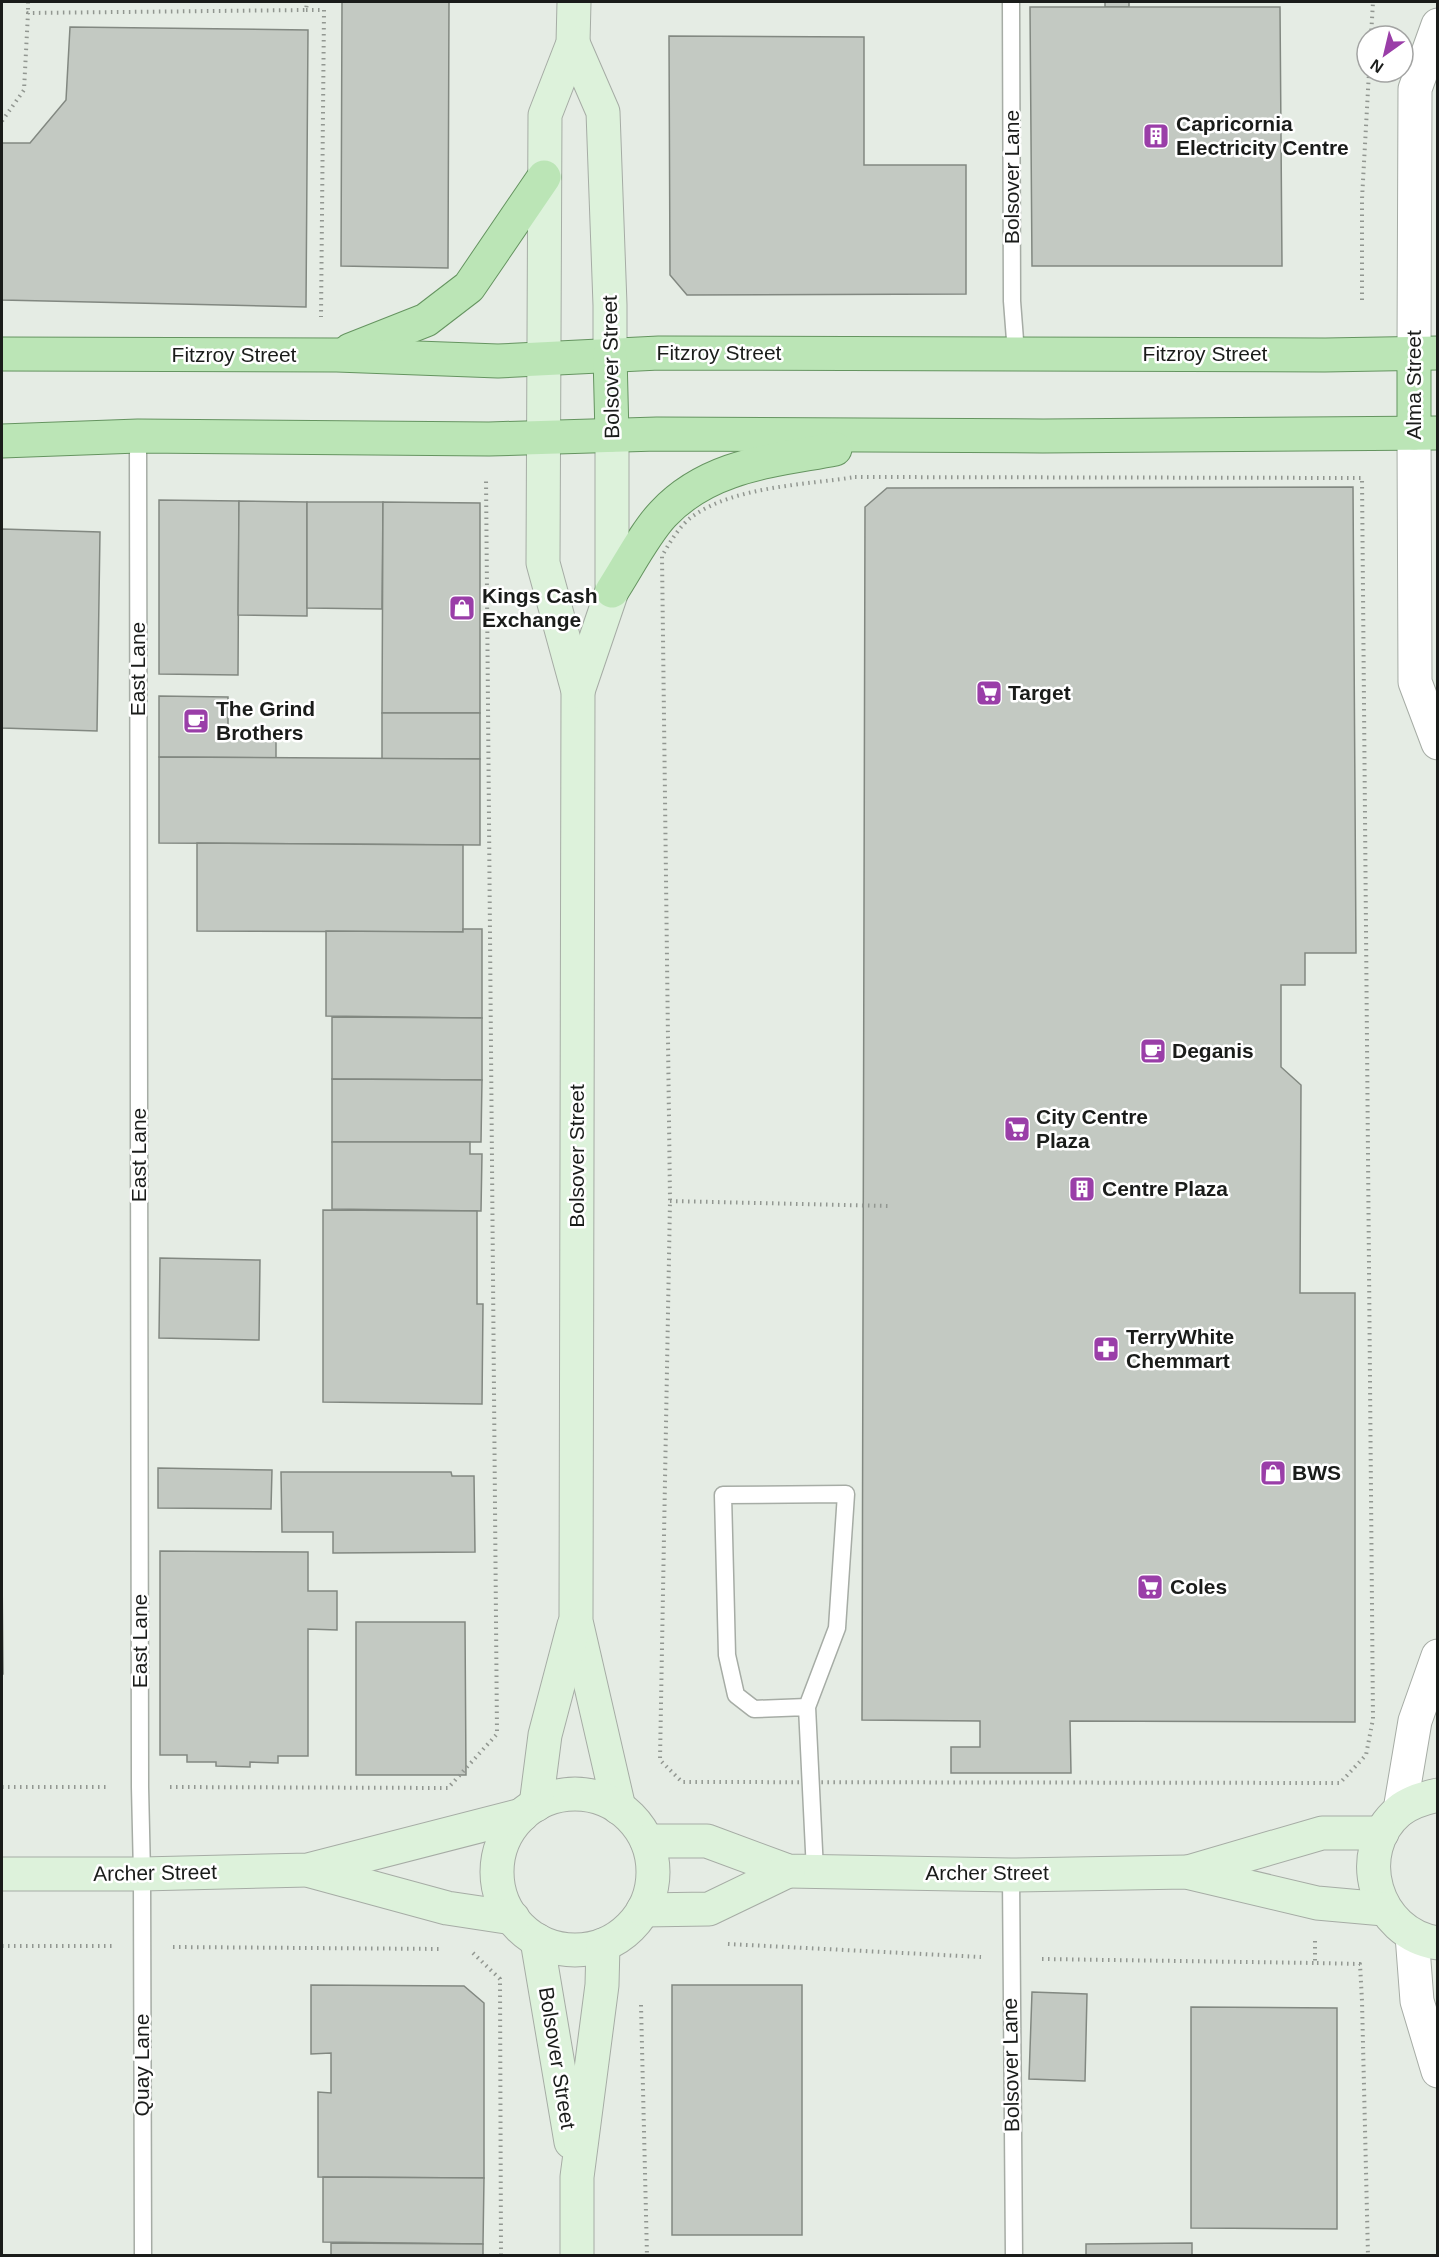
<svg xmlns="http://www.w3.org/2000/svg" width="1439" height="2257" font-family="Arial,sans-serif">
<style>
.building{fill:#c3c9c2;stroke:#828881;stroke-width:1.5}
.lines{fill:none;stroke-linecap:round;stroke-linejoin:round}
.lane-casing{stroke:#a6aca5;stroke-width:19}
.street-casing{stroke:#a6aca5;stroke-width:35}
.secondary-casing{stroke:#a6aca5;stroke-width:35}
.primary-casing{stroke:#659460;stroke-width:35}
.path{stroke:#929791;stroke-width:4;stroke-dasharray:1.5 4.5;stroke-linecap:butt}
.lane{stroke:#fff;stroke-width:16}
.street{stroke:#fff;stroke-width:33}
.secondary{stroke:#ddf2db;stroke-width:33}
.primary{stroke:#bbe5b6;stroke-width:33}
.labels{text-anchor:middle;stroke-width:5;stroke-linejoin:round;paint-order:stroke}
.poi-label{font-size:21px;font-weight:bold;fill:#1a1c1a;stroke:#fff;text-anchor:start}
.street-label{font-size:21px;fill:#1a1c1a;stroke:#fff}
</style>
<rect width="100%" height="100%" fill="#e5ece4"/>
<g class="building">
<polygon points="342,2 449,2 448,268 341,266"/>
<rect x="1105" y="2" width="24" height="5"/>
<polygon points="1030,7 1280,7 1282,266 1032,266"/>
<polygon points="70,27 308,30 306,307 2,300 2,143 30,143 66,100"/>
<polygon points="669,36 864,37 864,165 966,165 966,294 687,295 670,275"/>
<polygon points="1353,487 1356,953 1305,953 1305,985 1281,985 1281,1067 1301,1085 1300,1293 1355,1293 1355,1722 1070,1721 1071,1773 951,1773 951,1747 980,1747 980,1721 862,1720 865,507 887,488"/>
<polygon points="159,500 239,501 238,675 159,674"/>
<polygon points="239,501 307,502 307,616 238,615"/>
<polygon points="307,502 383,502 382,609 307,608"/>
<polygon points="383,502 480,503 480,713 382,713"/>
<polygon points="2,529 100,532 97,731 2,728"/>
<polygon points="159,696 228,697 228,736 276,737 276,758 159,757"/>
<rect x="382" y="713" width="98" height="46"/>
<polygon points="159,757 480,759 480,845 159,843"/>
<polygon points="197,843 463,845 463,932 197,931"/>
<polygon points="463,929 482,929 482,1018 326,1016 326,931 463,932"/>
<polygon points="332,1017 482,1018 482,1080 332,1079"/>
<polygon points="332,1079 482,1080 481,1142 332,1142"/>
<polygon points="332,1142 470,1142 470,1154 482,1154 481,1211 332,1209"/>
<polygon points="323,1210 477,1211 477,1304 483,1304 482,1404 323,1402"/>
<polygon points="160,1258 260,1260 259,1340 159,1338"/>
<polygon points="158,1468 272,1470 271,1509 158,1508"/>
<polygon points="281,1472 451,1472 452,1476 474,1476 475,1552 333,1553 333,1532 282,1532"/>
<polygon points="160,1551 308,1552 308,1591 337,1591 337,1630 308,1629 308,1756 278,1756 278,1763 250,1762 250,1767 216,1766 216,1762 187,1762 187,1755 160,1755"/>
<polygon points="2,1568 3,1674 2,1674"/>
<polygon points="356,1622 465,1622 466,1775 356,1775"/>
<polygon points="311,1985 464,1986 484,2003 484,2178 318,2177 318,2092 331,2093 331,2053 311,2054"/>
<rect x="672" y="1985" width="130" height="250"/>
<polygon points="1032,1992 1087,1994 1085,2081 1029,2079"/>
<polygon points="1191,2007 1337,2008 1337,2229 1191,2228"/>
<polygon points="323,2177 484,2178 483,2244 323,2242"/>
<polygon points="331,2243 483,2244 483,2256 331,2256"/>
<polygon points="1192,2243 1192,2256 1086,2256 1086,2244"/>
</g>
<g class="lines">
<defs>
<g id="lane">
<polyline points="1011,2 1012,301 1016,353"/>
<polyline points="138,436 140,1787 142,1874 143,2256"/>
<polyline points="807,1707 754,1709 736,1695 727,1655 723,1495 846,1494 837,1628 807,1707 815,1871"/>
<polyline points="1011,1875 1014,2256"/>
</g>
<g id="street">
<polyline points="1414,353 1415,89 1438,25"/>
<polyline points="1414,433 1415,682 1438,743"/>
<polyline points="1400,1810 1415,1721 1438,1656"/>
<polyline points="1412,1935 1417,2001 1438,2071"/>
</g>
<g id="secondary">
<polyline points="574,2 573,43 545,115 543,563 578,691 576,1621 619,1808"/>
<polyline points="573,43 603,112 610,305 610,355"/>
<polyline points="578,691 612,591 612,435"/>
<circle cx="575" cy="1872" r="78"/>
<path d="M1438,1795c-14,3 -28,7 -39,16 -48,41 -24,123 39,132"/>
<polyline points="536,1805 545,1735 574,1625"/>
<polyline points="647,1841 707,1841 788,1871 1011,1875 1186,1872 1317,1903 1384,1909"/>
<polyline points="311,1871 447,1908 513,1918"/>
<polyline points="1188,1872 1322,1833 1382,1833"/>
<polyline points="2,1874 142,1874 308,1870 522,1815"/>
<polyline points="643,1910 709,1909 788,1871"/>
<polyline points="537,1940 571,2142"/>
<polyline points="577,2256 577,2177 602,1985 603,1945"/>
</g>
<g id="primary">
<polyline points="350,350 426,320 469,287 544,177"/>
<polyline points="2,354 337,355 498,361 659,353 1325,355 1438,353"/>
<polyline points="610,355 612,435"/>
<polyline points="1414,433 1414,353"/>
<polyline points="2,441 138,436 489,439 657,434 1043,436 1438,433"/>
<path d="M612,591c15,-23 33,-58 51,-77 46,-49 109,-53 172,-65"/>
</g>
</defs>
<use href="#lane" class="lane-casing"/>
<use href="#street" class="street-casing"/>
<use href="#secondary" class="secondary-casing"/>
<use href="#primary" class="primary-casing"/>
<g class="path">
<polyline points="28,2 28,13"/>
<polyline points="306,10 324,10 321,317"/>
<polyline points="1371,36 1373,2"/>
<polyline points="2,121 24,90 28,13 306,10 307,2"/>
<polyline points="1362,300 1362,199 1369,72"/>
<path d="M855,477l507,1 11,1241 -7,36 -26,28 -658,-1 -22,-22 10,-559 -8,-645c8,-14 18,-31 31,-40 43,-30 112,-31 162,-39z"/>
<polyline points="670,1201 888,1206"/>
<polyline points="2,1787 109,1787"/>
<polyline points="170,1787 448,1788 497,1734 486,478"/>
<polyline points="1315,1941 1315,1963 1360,1964 1362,2001 1368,2256"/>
<polyline points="728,1944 981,1957"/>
<polyline points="2,1946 112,1946"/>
<polyline points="173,1947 442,1949"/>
<polyline points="473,1953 500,1979 501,2256"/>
<polyline points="1042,1959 1315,1963"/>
<polyline points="641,2005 647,2256"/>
</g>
<use href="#lane" class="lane"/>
<use href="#street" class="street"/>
<use href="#secondary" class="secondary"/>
<use href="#primary" class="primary"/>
</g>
<defs>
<symbol id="building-square" viewBox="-11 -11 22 22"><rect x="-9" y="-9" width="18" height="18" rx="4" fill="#9a3ea8" stroke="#fff"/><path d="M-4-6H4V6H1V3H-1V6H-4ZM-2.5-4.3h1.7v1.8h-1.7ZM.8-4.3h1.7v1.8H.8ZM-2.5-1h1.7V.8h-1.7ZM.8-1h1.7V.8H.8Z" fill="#fff"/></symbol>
<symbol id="shop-square" viewBox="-11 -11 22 22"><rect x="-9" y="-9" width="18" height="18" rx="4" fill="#9a3ea8" stroke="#fff"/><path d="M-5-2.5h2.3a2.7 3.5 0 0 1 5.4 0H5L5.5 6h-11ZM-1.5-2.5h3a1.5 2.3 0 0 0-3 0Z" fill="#fff"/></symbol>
<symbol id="supermarket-square" viewBox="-11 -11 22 22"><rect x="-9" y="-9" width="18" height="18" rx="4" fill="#9a3ea8" stroke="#fff"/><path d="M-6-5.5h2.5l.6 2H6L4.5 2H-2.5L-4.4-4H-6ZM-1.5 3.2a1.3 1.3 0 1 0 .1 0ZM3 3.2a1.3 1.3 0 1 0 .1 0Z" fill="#fff"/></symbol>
<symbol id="cafe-square" viewBox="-11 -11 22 22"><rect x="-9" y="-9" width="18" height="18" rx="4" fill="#9a3ea8" stroke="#fff"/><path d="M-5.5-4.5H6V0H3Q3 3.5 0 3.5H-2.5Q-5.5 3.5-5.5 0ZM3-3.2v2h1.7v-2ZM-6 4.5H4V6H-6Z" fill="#fff"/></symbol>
<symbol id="pharmacy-square" viewBox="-11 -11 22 22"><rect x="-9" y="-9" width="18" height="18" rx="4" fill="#9a3ea8" stroke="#fff"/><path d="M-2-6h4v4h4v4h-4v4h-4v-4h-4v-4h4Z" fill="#fff"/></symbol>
</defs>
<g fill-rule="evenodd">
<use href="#building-square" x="1141" y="121" width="30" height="30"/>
<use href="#shop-square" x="447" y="593" width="30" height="30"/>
<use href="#supermarket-square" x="974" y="678" width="30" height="30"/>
<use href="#cafe-square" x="181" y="706" width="30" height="30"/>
<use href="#cafe-square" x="1138" y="1036" width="30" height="30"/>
<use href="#supermarket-square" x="1002" y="1114" width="30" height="30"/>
<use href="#building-square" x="1067" y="1174" width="30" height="30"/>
<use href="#pharmacy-square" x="1091" y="1334" width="30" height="30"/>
<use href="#shop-square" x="1258" y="1458" width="30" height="30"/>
<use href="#supermarket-square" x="1135" y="1572" width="30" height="30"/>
</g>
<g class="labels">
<g class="poi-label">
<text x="1176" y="131">Capricornia<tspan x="1176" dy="24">Electricity Centre</tspan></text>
<text x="482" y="603">Kings Cash<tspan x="482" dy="24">Exchange</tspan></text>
<text x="1008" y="700">Target</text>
<text x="216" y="716">The Grind<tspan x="216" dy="24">Brothers</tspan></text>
<text x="1172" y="1058">Deganis</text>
<text x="1036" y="1124">City Centre<tspan x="1036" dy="24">Plaza</tspan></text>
<text x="1102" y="1196">Centre Plaza</text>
<text x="1126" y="1344">TerryWhite<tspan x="1126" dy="24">Chemmart</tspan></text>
<text x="1292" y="1480">BWS</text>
<text x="1170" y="1594">Coles</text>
</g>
<g class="street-label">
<text transform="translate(1012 177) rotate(-90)" y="7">Bolsover Lane</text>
<text x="719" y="360">Fitzroy Street</text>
<text x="1205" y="361">Fitzroy Street</text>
<text x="234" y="362">Fitzroy Street</text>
<text transform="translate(611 367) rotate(-91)" y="7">Bolsover Street</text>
<text transform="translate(1414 385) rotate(-90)" y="7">Alma Street</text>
<text transform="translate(138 669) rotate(-90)" y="7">East Lane</text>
<text transform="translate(139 1155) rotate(-90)" y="7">East Lane</text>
<text transform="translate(577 1156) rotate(-90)" y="7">Bolsover Street</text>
<text transform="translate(140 1641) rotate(-90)" y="7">East Lane</text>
<text transform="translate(155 1873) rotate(-1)" y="7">Archer Street</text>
<text x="987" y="1880">Archer Street</text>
<text transform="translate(557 2058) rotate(81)" y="7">Bolsover Street</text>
<text transform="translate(142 2065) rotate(-90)" y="7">Quay Lane</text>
<text transform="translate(1011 2065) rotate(-91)" y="7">Bolsover Lane</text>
</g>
</g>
<rect width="1439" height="2257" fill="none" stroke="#1a1c1a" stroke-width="6"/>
<g transform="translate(1385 54) rotate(214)"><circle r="28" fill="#ffffff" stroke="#a3a4a3" stroke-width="1.5"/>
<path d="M0-4.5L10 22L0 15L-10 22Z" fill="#9a3ea8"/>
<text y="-9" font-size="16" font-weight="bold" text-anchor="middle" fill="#1a1c1a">N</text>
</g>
</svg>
